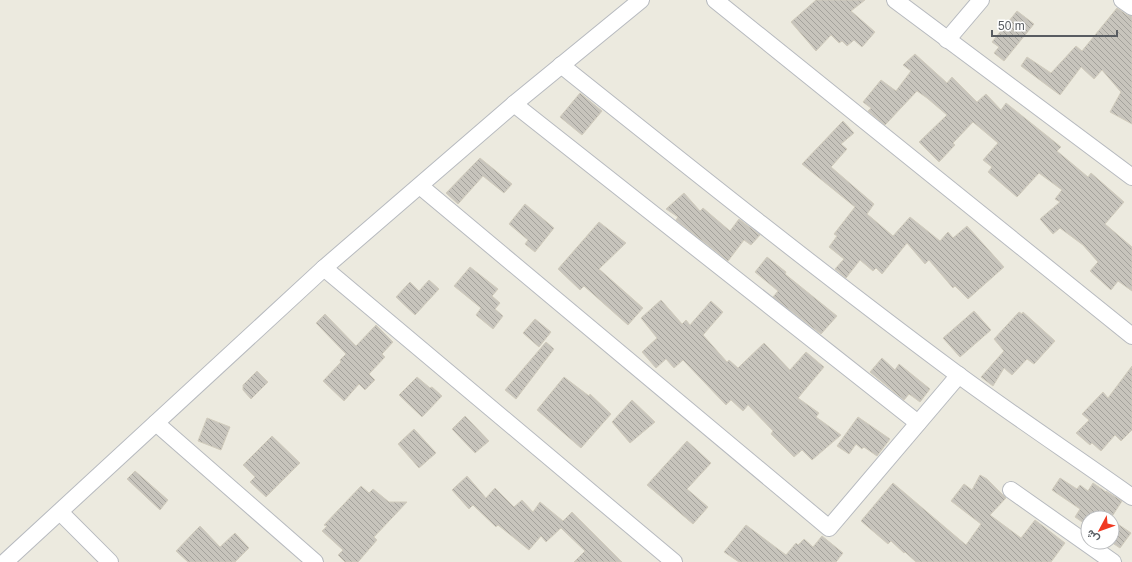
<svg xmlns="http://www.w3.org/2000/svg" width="1132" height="562" font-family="Helvetica,Vazirmatn,sans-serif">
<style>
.building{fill:url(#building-back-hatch);stroke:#d1ccbd}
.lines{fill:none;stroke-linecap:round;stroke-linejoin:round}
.street-casing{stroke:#b7babf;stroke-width:18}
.street{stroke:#fff;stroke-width:16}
</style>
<defs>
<pattern id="building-back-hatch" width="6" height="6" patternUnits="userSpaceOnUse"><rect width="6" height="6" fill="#c7c4bc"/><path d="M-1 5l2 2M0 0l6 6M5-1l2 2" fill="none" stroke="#a4a29c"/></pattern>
</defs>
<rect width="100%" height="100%" fill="#eceadf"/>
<g class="building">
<polygon points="816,0 865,0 851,11 875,32 862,47 854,40 847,46 842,41 839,43 831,35 816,51 791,22"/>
<polygon points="1117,8 1127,15 1132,16 1132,124 1110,112 1121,92 1102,70 1094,79 1081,67 1060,95 1021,66 1027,57 1051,73 1076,46 1082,51"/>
<polygon points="1017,11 1034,24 1004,61 994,53 999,47 992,42"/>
<polygon points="915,54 947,83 952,77 977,102 986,94 1001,110 1006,103 1061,147 1057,151 1088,177 1091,173 1124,202 1105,224 1132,247 1132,291 1118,281 1111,290 1090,271 1098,262 1083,245 1060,228 1053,234 1040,219 1060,202 1055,199 1062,190 1039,173 1017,197 988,172 992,167 983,160 998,143 973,122 953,143 955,145 939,162 919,142 947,115 927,98 917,91 885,125 868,111 871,108 863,102 881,80 896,91 911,71 903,65"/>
<polygon points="580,93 602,111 582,135 560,117"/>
<polygon points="843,121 854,133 841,144 847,149 831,167 874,204 867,214 893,236 910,217 940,241 948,232 953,238 967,226 1004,267 968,299 955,286 953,288 929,260 925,264 907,243 882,274 876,268 873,271 860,260 846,278 835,269 844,259 829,247 837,236 834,234 855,207 802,164"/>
<polygon points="480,158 512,184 504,193 483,176 458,204 446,193"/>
<polygon points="684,193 700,211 703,208 730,231 739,219 760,235 751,245 744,240 728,261 676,220 678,217 666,209"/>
<polygon points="525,204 554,228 535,252 525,244 528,240 509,224"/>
<polygon points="599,222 626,243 599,269 643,308 628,325 584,286 580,290 558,269"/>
<polygon points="767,257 786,272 785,274 837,316 821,334 773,297 778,291 755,272"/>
<polygon points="470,267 498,289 492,296 500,303 495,309 503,316 493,329 476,315 481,308 454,286"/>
<polygon points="429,280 439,289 415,315 396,297 410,282 419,291"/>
<polygon points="661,300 682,324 686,320 690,325 711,301 723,312 703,335 727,362 729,360 738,368 764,343 790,370 806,352 824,367 798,398 819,413 816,417 841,435 812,460 802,450 794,457 771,434 773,431 748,405 743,411 731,400 726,405 683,360 674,368 666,359 656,368 642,352 657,338 641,318"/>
<polygon points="974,311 991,330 960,357 943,338"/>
<polygon points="1019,312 1022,314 1023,312 1055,341 1034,364 1027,359 1012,375 1004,368 993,386 981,377 1004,351 994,339"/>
<polygon points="325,314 356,346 376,325 393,342 382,354 385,357 369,374 375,380 365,390 359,384 344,401 323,381 341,362 340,360 346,354 316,323"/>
<polygon points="535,319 551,332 539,347 523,333"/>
<polygon points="546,342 554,349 516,399 505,390"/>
<polygon points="882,358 895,370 899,364 930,389 920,402 909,394 904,400 870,372"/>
<polygon points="1132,366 1132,430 1121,441 1115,435 1101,451 1092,443 1090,445 1076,433 1089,420 1082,414 1103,392 1108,398"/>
<polygon points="257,371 268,382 251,399 243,390 243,385"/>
<polygon points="417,377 430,388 432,387 442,396 422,417 399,395"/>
<polygon points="564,377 589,396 590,394 611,414 581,448 537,410"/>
<polygon points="632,400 655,422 630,443 612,422"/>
<polygon points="465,416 489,441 475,453 452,429"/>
<polygon points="858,417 890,439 877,456 864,447 862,449 856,444 849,454 837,446"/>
<polygon points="207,418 230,427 221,450 198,441"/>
<polygon points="414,429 436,453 419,468 398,444"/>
<polygon points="272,436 300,463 266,497 250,482 255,477 243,465"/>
<polygon points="687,441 711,463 687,489 708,507 693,524 647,485"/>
<polygon points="135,471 168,500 160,510 127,479"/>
<polygon points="980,475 987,479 1006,498 990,515 1021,538 1035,520 1065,543 1051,562 916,562 905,552 904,553 891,541 888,544 861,521 893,483 966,545 981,524 951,501 964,484 972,490"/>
<polygon points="467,476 486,498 495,488 514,507 522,500 533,512 540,502 563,521 572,512 622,562 574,562 585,551 561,528 546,542 541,536 529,550 498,525 496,527 473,505 469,509 452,490"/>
<polygon points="1060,478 1077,489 1080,485 1088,491 1093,483 1106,492 1106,491 1122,501 1111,518 1088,518 1088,526 1075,517 1080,509 1052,490"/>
<polygon points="361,486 369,493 373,489 389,502 407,502 374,537 377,540 358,562 345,562 338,555 343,550 322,531 327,526 324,525"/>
<polygon points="1112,520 1131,533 1120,548 1111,542 1112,542"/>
<polygon points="746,525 786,555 796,543 798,545 804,539 813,547 822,536 843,553 836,562 739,562 724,552"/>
<polygon points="200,526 220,547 235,533 249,548 235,562 188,562 176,551"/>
</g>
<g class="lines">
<defs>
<g id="street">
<polyline points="715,0 1132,336"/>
<polyline points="895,0 1132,177"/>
<polyline points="1122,0 1132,7"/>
<polyline points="947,40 981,0"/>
<path d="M561,65c129,103 259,207 392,306 58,43 120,84 179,126"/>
<polyline points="514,104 918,423"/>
<polyline points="420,186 829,528 959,375"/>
<polyline points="324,268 674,562"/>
<polyline points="156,423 315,562"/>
<polyline points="1011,490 1113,562"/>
<polyline points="60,512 110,562"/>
<polyline points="5,562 324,268 514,104 641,0"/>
</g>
</defs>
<use href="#street" class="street-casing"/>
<use href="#street" class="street"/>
</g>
<g transform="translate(1100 530) rotate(229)"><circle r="19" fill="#ffffff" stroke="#bcbec0"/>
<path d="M0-3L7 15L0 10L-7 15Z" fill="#f03921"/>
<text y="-6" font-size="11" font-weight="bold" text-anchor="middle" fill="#585c61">ش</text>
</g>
<path d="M992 30v6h125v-6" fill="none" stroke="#585c61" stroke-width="2"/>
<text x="998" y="30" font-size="12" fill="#585c61" stroke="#ffffff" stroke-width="3" paint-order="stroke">50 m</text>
</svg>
